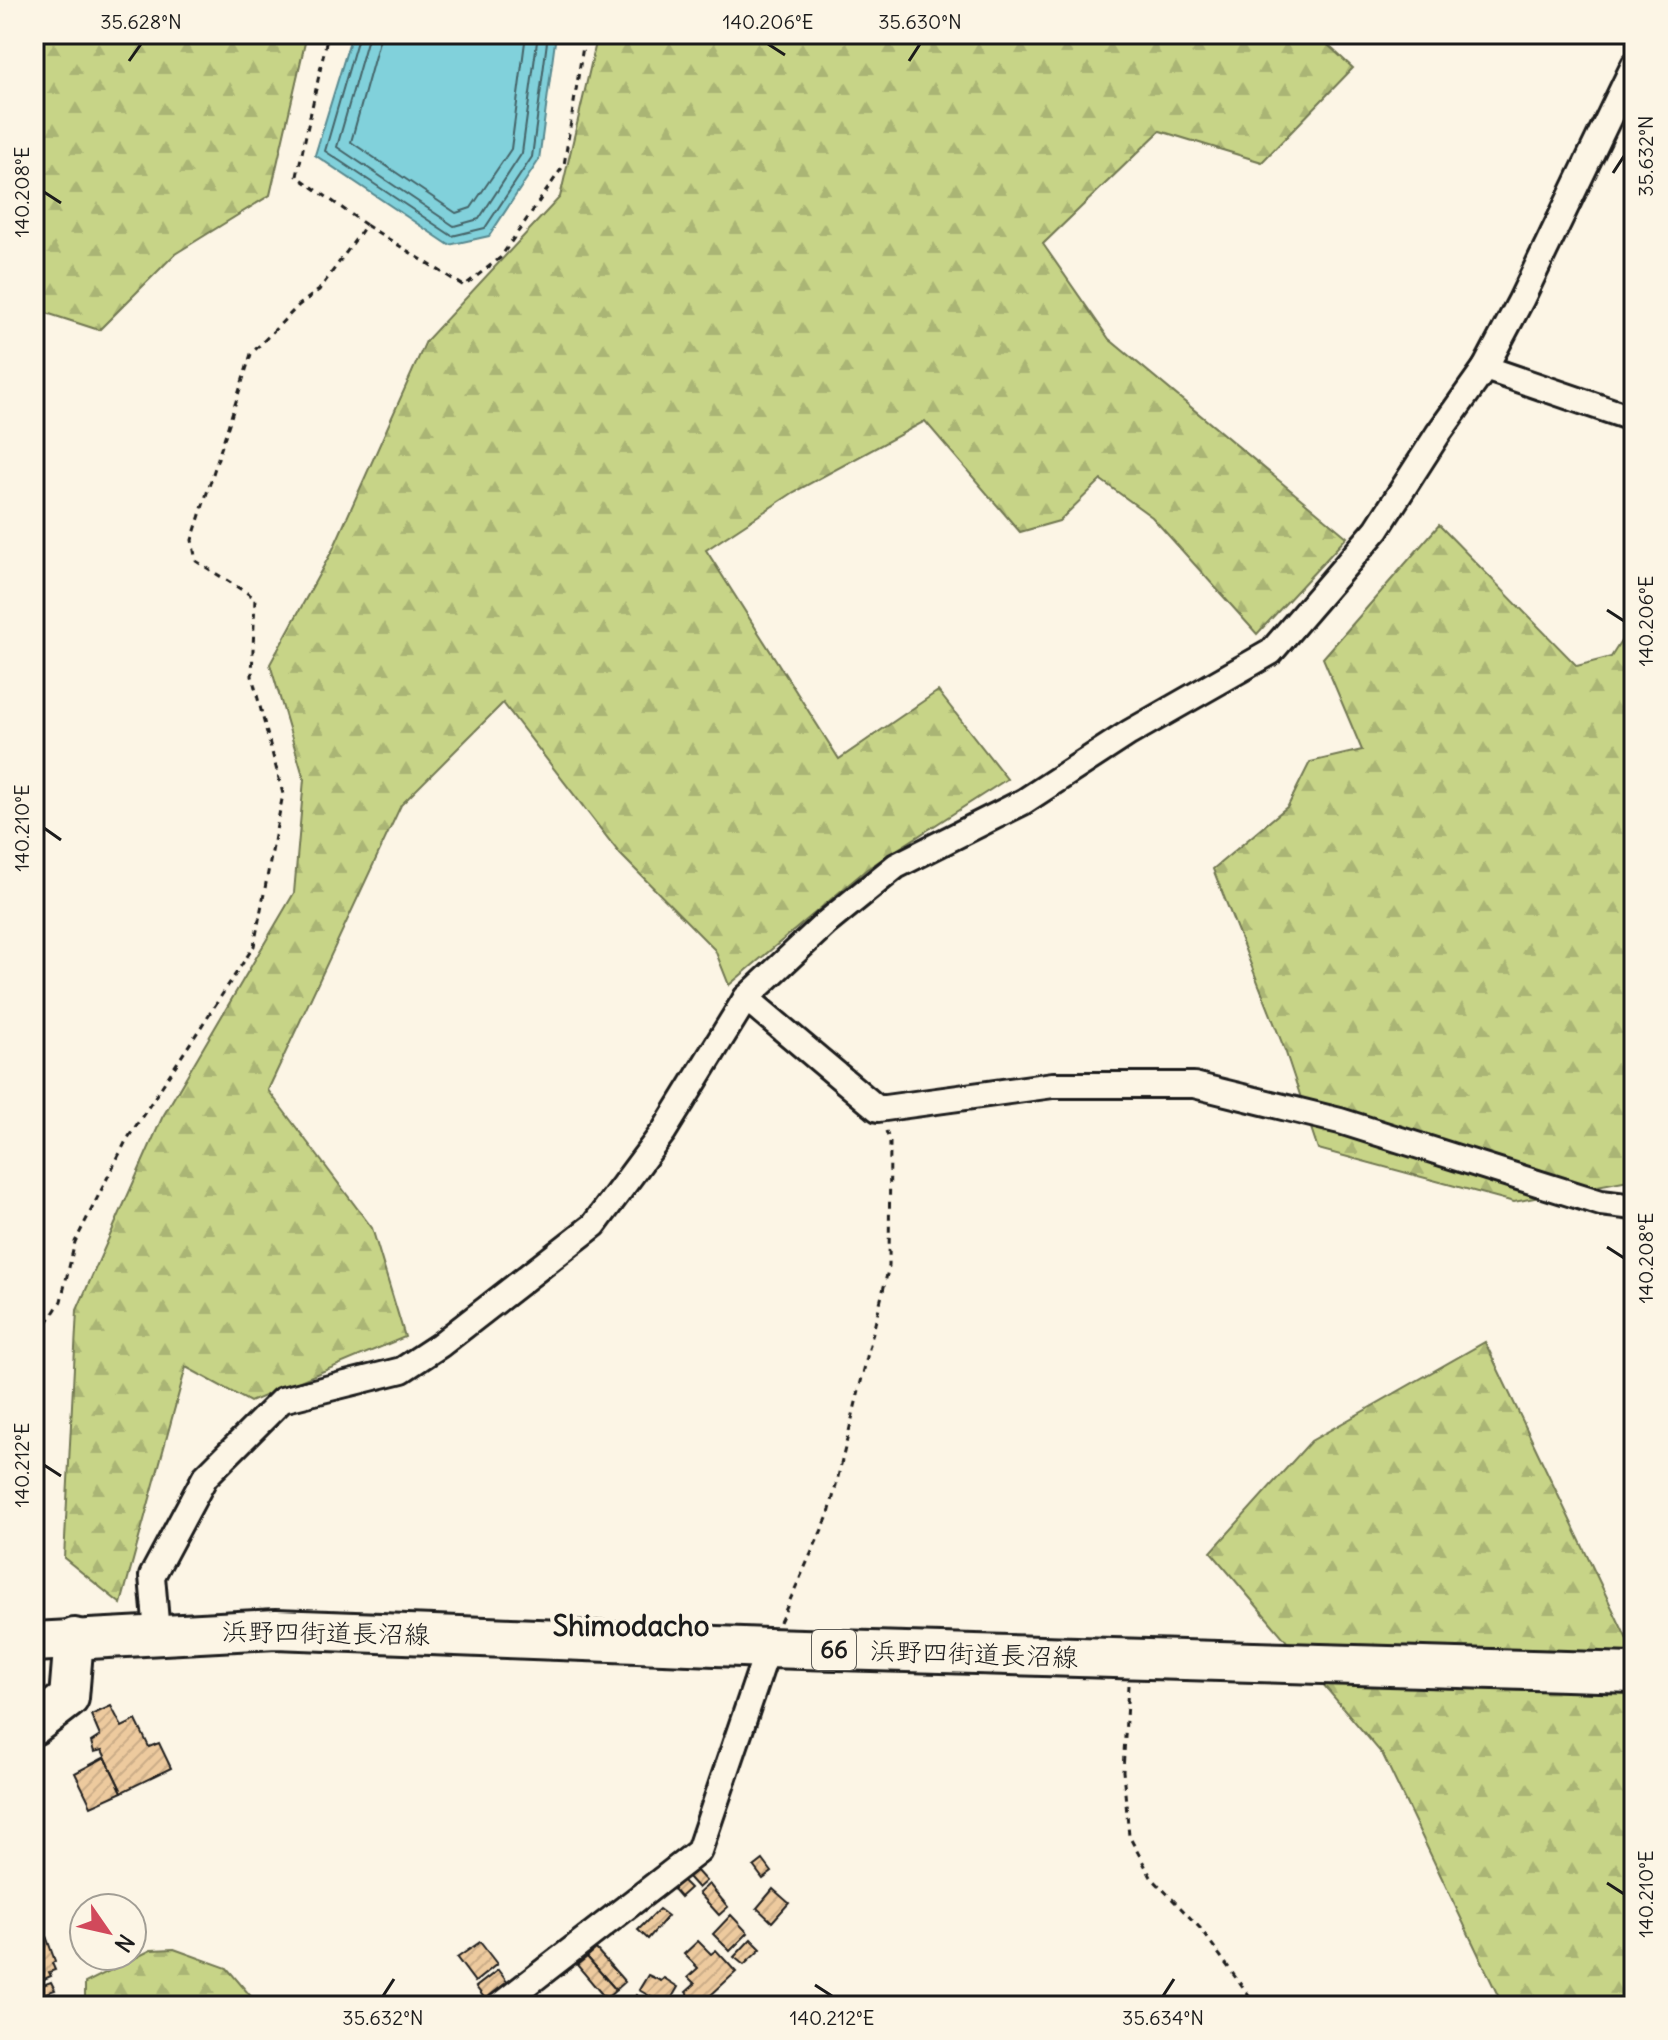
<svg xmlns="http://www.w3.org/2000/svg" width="1668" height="2040" font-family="Delius,'Klee One',sans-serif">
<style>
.forest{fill:url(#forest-firs);stroke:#727852;stroke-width:2}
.water{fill:#81d1db;stroke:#59898f;stroke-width:2}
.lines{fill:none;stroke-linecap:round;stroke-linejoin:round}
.shore{stroke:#446468;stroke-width:2}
.building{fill:url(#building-hatch);stroke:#1c1c1c;stroke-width:2}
.minor-casing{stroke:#1c1c1c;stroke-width:30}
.primary-casing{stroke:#1c1c1c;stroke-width:44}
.path{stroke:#1c1c1c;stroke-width:3;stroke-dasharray:6 6;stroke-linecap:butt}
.minor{stroke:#fcf5e5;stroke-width:24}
.primary{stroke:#fcf5e5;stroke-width:38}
.ticks{fill:none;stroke:#1c1c1c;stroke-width:3}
.labels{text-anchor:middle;stroke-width:8;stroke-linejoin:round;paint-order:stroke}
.shield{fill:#fcf5e5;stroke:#5f5d58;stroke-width:2}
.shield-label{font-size:24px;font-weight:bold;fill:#1c1c1c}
.street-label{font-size:26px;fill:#1c1c1c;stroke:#fcf5e5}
.neighbourhood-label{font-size:28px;font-weight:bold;fill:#1c1c1c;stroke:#fcf5e5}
.neatline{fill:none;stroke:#1c1c1c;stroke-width:3}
.ticks-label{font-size:20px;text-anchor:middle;fill:#1c1c1c}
</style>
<defs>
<pattern id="forest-firs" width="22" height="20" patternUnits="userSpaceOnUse" patternTransform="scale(2)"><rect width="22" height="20" fill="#c7d487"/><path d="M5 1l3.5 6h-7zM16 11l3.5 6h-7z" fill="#aab574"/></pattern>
<pattern id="building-hatch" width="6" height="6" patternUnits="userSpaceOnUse" patternTransform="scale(2)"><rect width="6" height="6" fill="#edca9e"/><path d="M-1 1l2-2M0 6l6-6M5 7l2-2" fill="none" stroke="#cbad88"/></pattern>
</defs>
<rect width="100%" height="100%" fill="#fcf5e5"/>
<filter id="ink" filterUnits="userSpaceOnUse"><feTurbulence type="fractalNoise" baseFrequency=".0125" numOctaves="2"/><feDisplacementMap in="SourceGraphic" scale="16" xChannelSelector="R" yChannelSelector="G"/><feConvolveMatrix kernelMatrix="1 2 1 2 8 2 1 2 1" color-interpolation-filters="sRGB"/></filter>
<g filter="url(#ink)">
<g class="forest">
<polygon points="34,34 307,34 270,195 175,254 99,330 34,309"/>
<polygon points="598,34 1316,34 1353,68 1262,162 1160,131 1043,244 1109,339 1347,537 1257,634 1152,517 1101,480 1059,521 1020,532 925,421 794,492 706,550 839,759 938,691 1007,779 867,869 729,985 715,950 620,854 503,703 401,805 268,1090 372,1228 405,1337 250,1402 186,1367 121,1604 64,1558 77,1310 162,1118 294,893 304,779 270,664 333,549 426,341 560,197"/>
<polygon points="1439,525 1577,666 1611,657 1634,621 1634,1179 1514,1202 1318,1149 1286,1053 1213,869 1288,806 1310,762 1362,750 1323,658"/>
<polygon points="1485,1342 1634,1654 1634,2006 1503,2006 1383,1755 1211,1552 1311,1441"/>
<polygon points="174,1949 227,1968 259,2006 85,2006 85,1983 151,1950"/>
</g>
<polygon class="water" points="352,34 556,34 539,160 489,236 449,245 315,155"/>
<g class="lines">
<g class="shore">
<polyline points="359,34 325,151 452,236 485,228 532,157 548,34"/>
<polyline points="369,34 337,147 454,226 479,219 522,153 538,34"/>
<polyline points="381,34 351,142 456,213 471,208 511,149 526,34"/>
</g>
</g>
<g class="building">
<polygon points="111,1706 122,1727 136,1720 149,1747 159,1743 171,1768 122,1792 102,1750 94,1752 91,1742 100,1736 91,1715"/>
<polygon points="105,1757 122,1792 91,1806 75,1773"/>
<polygon points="763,1860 772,1872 763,1879 754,1867"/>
<polygon points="696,1870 706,1881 698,1888 688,1877"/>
<polygon points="682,1880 690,1888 680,1897 673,1889"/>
<polygon points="709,1884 728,1907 719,1915 699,1893"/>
<polygon points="773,1889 789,1903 772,1922 757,1908"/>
<polygon points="659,1909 668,1916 648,1939 638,1930"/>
<polygon points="731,1915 748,1933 730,1951 713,1934"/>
<polygon points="39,1927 42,1936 45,1933 55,1961 52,1963 55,1970 49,1972 51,1976 35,1983 34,1929"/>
<polygon points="751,1939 761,1949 744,1965 734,1957"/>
<polygon points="698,1941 711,1954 716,1950 736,1972 699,2006 686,1992 695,1984 688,1977 698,1968 684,1954"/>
<polygon points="480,1942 497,1964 475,1982 457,1958"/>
<polygon points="596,1949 625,1982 616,1990 587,1957"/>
<polygon points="587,1957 616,1990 606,1999 577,1965"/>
<polygon points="498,1970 511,1987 489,2004 476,1987"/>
<polygon points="648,1975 661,1981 664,1978 678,1987 667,2006 639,1990"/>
<polygon points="51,1982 55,1990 40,1995 37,1987"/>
<polygon points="55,1994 59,2006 36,2006 35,2003"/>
<polygon points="636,1995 655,2006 630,2004"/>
<polygon points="471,2001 472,2006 444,2006 444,2002"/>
</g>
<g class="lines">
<defs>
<g id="minor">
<polyline points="1485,368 1634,419"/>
<polyline points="746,998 878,1109 1053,1085 1194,1085 1340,1121 1601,1203 1634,1207"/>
<polyline points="157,1633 152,1576 205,1477 282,1400 402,1370 440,1345 594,1225 664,1131 746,998 826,923 896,866 1023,802 1129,733 1271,652 1377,529 1438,434 1485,368 1521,300 1634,65"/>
<polyline points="499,2006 699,1851 768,1648"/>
</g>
<g id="primary">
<polyline points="34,1642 276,1629 768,1648 1634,1673"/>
<polyline points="34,1725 69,1698 74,1638"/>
</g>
</defs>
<use href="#minor" class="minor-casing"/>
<use href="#primary" class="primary-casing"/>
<g class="path">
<polyline points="366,225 464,286 500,258 564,165 585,34"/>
<polyline points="34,1343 61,1301 75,1242 126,1141 254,946 283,794 252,676 255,598 196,561 192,540 251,354 299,305 319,290 366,225 297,176 328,34"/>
<polyline points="780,1622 829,1514 889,1266 890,1142 886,1131"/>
<polyline points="1128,1685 1123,1771 1129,1836 1151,1877 1201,1929 1256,2006"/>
</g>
<use href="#minor" class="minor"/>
<use href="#primary" class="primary"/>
</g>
</g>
<path class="ticks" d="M768,44l17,11M129,61l12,-17M909,61l11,-17M1613,173l11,-17M44,192l17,11M1607,610l17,11M44,828l17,12M1607,1247l17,11M44,1465l17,11M1607,1883l17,11M815,1985l17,11M383,1996l11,-17M1163,1996l11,-17"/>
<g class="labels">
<rect class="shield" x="812" y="1630" width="44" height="40" rx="6"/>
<g class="shield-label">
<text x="834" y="1658">66</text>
</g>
<g class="street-label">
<text transform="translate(326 1633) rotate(1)" y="9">浜野四街道長沼線</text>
<text transform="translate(974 1654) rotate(2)" y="9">浜野四街道長沼線</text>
</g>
<g class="neighbourhood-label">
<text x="631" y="1636">Shimodacho</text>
</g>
</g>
<rect width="1668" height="2040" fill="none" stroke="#fcf5e5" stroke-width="88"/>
<g transform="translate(108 1932) rotate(124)"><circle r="38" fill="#fcf5e5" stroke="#a29e95" stroke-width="2"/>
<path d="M0-6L14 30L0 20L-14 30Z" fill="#d1495b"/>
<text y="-12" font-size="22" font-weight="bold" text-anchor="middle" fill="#1c1c1c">N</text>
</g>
<rect x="44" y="44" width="1580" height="1952" class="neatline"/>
<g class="ticks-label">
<text x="141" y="29">35.628°N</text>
<text x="768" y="29">140.206°E</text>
<text x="920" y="29">35.630°N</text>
<text transform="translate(1646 156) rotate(-90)" y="7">35.632°N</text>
<text transform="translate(22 192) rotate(-90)" y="7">140.208°E</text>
<text transform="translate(1646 621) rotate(-90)" y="7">140.206°E</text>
<text transform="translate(22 828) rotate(-90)" y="7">140.210°E</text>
<text transform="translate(1646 1258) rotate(-90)" y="7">140.208°E</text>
<text transform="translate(22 1465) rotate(-90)" y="7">140.212°E</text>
<text transform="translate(1646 1894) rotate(-90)" y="7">140.210°E</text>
<text x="383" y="2025">35.632°N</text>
<text x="832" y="2025">140.212°E</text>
<text x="1163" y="2025">35.634°N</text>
</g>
</svg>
